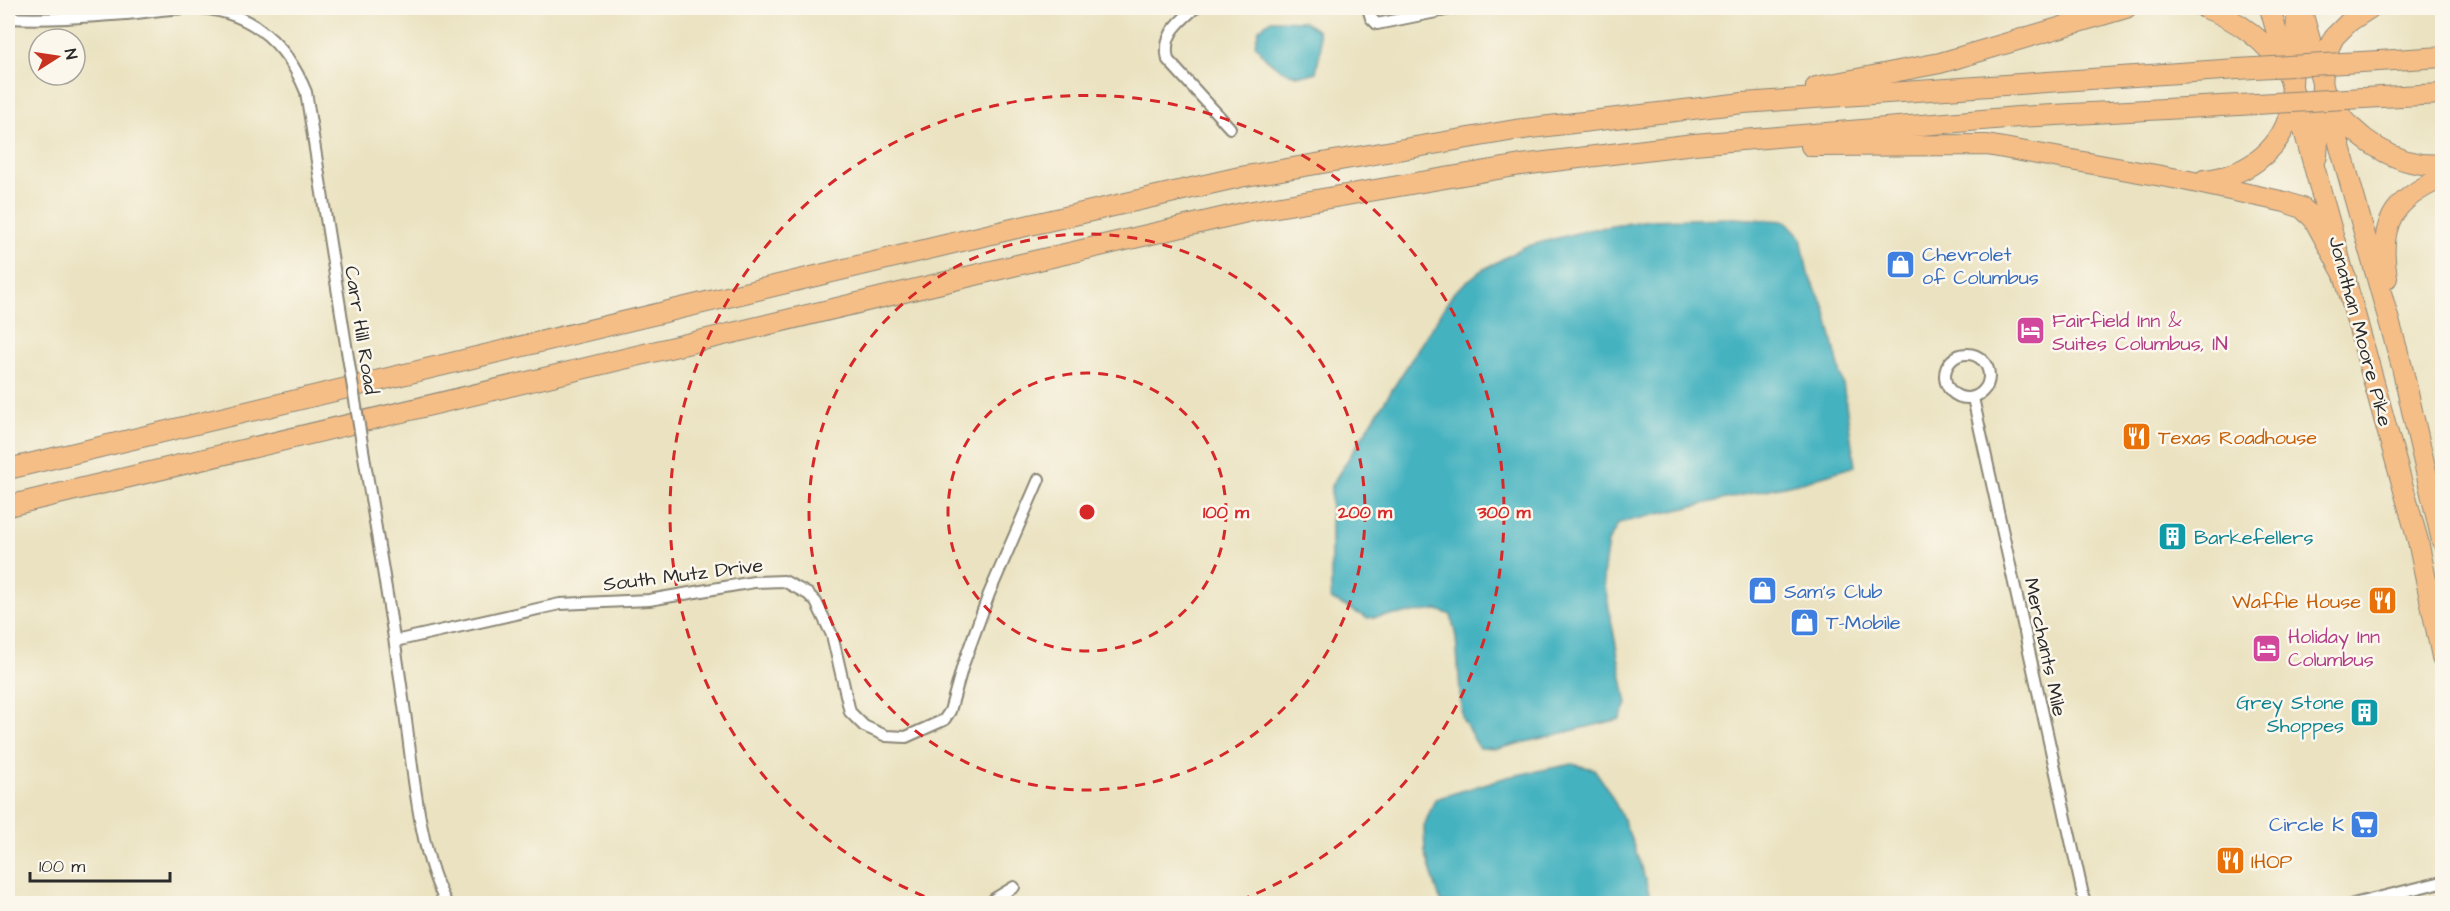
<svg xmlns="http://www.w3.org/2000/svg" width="2450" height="911" font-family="'Architects Daughter',sans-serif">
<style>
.water{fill:#44b2c0;stroke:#386e76;stroke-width:1.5}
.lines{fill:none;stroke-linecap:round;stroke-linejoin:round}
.street-casing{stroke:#8a8676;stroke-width:14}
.highway-casing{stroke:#8a8676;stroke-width:22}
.street{stroke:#fff;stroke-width:10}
.highway{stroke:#f6be87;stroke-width:20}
.street-bridge-casing{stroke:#8a8676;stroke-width:14;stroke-linecap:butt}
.highway-bridge-casing{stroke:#8a8676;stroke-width:22;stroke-linecap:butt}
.street-bridge{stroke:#fff;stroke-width:10}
.highway-bridge{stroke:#f6be87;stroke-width:20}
.ring{fill:none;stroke:#d62828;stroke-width:3;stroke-dasharray:10 8}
.labels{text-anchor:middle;stroke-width:5;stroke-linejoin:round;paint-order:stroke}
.shop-label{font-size:20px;fill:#366cbe;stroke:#fbf7ec;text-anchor:start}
.hotel-label{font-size:20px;fill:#b23c85;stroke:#fbf7ec;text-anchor:start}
.street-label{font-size:20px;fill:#2b2b2b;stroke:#fbf7ec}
.food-label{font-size:20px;fill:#c56008;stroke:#fbf7ec;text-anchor:start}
.culture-label{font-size:20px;fill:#0d838f;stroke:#fbf7ec;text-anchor:start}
.centre{fill:#d62828;stroke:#fbf7ec;stroke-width:3}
.ring-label{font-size:18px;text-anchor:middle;font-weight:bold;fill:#d62828;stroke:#fbf7ec;stroke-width:5;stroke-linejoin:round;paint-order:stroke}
</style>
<rect width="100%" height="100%" fill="#fbf7ec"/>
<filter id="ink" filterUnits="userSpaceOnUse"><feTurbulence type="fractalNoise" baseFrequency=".0167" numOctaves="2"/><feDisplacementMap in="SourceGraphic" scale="12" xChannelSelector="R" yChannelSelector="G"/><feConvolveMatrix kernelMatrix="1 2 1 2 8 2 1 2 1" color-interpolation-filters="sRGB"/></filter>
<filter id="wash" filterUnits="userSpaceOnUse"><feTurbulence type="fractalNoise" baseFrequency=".008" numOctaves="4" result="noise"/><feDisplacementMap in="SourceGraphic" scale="24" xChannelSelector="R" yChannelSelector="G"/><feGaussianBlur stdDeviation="1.35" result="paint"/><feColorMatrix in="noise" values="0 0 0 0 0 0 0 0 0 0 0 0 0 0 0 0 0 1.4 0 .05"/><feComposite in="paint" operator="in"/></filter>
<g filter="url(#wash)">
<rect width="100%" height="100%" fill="#eae2c0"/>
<g class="water">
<path d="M1271,20l32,1 15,10 3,17 -5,24c-22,11 -50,-9 -61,-28l4,-15z"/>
<polygon points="1733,218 1786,221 1801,237 1808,274 1825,308 1843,384 1855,466 1806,481 1619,523 1608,542 1603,576 1627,704 1620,719 1497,749 1479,748 1462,718 1456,637 1451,615 1438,610 1367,618 1331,599 1331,486 1454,292 1479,272 1524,247 1588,230 1649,220"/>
<path d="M1572,764l22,5c29,38 45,89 58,134h-211l-16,-51 -1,-26 11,-27 72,-22z"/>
</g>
</g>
<g filter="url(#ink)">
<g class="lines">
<defs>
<g id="street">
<path d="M1195,8c-17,15 -33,27 -27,52l62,68"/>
<polyline points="1368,8 1371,18 1377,24 1456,8"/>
<path d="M8,18c40,2 79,-1 119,-4 23,-2 52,-8 74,-6 52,5 86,37 105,84l41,259"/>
<circle cx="1967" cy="376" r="22"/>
<polyline points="1973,398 2085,904"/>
<path d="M364,456c13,81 28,162 39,243 9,58 15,155 44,205"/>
<polyline points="395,641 560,604 649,600 754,582 784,581 808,594 816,602 832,635 850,712 864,726 886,736 906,737 944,720 950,711 963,665 989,594 1039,479"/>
<polyline points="991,904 994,899 1014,887"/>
<polyline points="2353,904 2442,882"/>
</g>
<g id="highway">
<path d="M2205,8c31,11 62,33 79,62"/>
<polyline points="2270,8 2418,541 2442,657"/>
<polyline points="2301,8 2402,367 2442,541"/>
<polyline points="2379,61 2442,57"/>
<polyline points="1816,87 1940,63 2126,8"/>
<polyline points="2381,97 2442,94"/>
<path d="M2330,101c23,36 67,68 112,63"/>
<polyline points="1811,146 1987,145 2184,180 2285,202 2302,208 2313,218 2346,278"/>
<polyline points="2317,156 2324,58 2334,37 2350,21 2370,8"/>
<path d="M2204,180c39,-3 75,-27 86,-67 2,-8 1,-19 2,-28 1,-23 4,-46 5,-69"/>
<path d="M2387,278c-9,-54 5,-78 55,-100"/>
<polyline points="8,469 1008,230 1240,177 1515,130 1743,103 2237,69"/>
<polyline points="8,506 1017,265 1247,212 1521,165 1694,144 2018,117 2239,105"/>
</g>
</defs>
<use href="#street" class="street-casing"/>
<use href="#highway" class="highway-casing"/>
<use href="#street" class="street"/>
<use href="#highway" class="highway"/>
<defs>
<polyline id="street-bridge" points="347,351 364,456"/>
<g id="highway-bridge">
<polyline points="2237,69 2379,61"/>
<polyline points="2239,105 2381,97"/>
</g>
</defs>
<use href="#street-bridge" class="street-bridge-casing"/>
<use href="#highway-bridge" class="highway-bridge-casing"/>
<use href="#street-bridge" class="street-bridge"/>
<use href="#highway-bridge" class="highway-bridge"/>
</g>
</g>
<g class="ring">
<circle cx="1087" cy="512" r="139"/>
<circle cx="1087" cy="512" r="278"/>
<path d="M941 903A417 417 0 1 1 1233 903"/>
</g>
<defs>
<symbol id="shop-square" viewBox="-11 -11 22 22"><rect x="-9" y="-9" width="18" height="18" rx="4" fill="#3f7fe0" stroke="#fbf7ec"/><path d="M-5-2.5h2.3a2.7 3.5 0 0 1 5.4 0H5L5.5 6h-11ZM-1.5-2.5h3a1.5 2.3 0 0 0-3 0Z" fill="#fff"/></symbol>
<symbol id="hotel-square" viewBox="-11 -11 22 22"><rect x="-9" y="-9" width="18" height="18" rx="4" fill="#d1479c" stroke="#fbf7ec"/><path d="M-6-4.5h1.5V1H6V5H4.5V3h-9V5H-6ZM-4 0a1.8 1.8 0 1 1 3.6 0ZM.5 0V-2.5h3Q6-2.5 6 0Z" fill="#fff"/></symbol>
<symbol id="restaurant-square" viewBox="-11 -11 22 22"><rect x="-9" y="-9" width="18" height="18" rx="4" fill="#e8710a" stroke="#fbf7ec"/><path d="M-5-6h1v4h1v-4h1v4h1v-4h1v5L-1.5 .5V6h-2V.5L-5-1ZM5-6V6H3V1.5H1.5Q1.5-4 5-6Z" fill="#fff"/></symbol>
<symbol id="building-square" viewBox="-11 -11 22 22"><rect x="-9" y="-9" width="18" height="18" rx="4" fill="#0f9aa8" stroke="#fbf7ec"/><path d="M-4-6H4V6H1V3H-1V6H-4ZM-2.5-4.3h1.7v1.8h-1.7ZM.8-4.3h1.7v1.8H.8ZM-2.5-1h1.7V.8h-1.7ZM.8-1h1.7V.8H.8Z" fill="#fff"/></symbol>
<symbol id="supermarket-square" viewBox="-11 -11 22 22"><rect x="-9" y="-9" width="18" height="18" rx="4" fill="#3f7fe0" stroke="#fbf7ec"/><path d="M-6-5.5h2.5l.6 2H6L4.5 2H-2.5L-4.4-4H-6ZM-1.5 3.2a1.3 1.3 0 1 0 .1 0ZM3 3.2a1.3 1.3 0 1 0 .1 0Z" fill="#fff"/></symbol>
</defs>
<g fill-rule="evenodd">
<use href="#shop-square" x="1884" y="248" width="33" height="33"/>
<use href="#hotel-square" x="2014" y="314" width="33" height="33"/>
<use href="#restaurant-square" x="2120" y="420" width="33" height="33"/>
<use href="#building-square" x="2156" y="520" width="33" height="33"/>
<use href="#shop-square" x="1746" y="574" width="33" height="33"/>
<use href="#restaurant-square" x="2366" y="584" width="33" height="33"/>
<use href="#shop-square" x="1788" y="606" width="33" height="33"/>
<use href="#hotel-square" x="2250" y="632" width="33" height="33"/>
<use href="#building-square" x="2348" y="696" width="33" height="33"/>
<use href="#supermarket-square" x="2348" y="808" width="33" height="33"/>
<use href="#restaurant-square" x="2214" y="844" width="33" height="33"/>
</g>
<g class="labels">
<g class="shop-label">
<text x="1922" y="261">Chevrolet<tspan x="1922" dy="23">of Columbus</tspan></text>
<text x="1784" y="598">Sam's Club</text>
<text x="1826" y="629">T-Mobile</text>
<text x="2344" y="831" text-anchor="end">Circle K</text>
</g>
<g class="hotel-label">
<text x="2052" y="327">Fairfield Inn &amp;<tspan x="2052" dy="23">Suites Columbus, IN</tspan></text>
<text x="2288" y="643">Holiday Inn<tspan x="2288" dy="23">Columbus</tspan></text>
</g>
<g class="street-label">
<text transform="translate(362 330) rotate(81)" y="7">Carr Hill Road</text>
<text transform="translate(2361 331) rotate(75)" y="7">Jonathan Moore Pike</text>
<text transform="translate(683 574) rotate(-7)" y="7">South Mutz Drive</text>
<text transform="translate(2046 647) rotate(78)" y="7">Merchants Mile</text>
</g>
<g class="food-label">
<text x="2158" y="444">Texas Roadhouse</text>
<text x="2361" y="608" text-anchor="end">Waffle House</text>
<text x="2251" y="868">IHOP</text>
</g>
<g class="culture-label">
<text x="2194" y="544">Barkefellers</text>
<text x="2344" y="709" text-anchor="end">Grey Stone<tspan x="2344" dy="23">Shoppes</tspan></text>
</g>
</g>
<circle cx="1087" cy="512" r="9" class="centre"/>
<g class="ring-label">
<text x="1226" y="518">100 m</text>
<text x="1365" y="518">200 m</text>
<text x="1504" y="518">300 m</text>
</g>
<rect width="2450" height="911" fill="none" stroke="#fbf7ec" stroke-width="30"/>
<g transform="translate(57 57) rotate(78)"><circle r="28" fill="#fbf7ec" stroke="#a8a59f" stroke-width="1.5"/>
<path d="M0-4.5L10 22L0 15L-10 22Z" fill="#c8321e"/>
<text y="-9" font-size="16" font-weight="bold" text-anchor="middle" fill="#2b2b2b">N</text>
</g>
<path d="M30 872v9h140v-9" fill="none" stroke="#2b2b2b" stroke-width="3"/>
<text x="39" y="872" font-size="18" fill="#2b2b2b" stroke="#fbf7ec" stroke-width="4.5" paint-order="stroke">100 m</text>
</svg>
